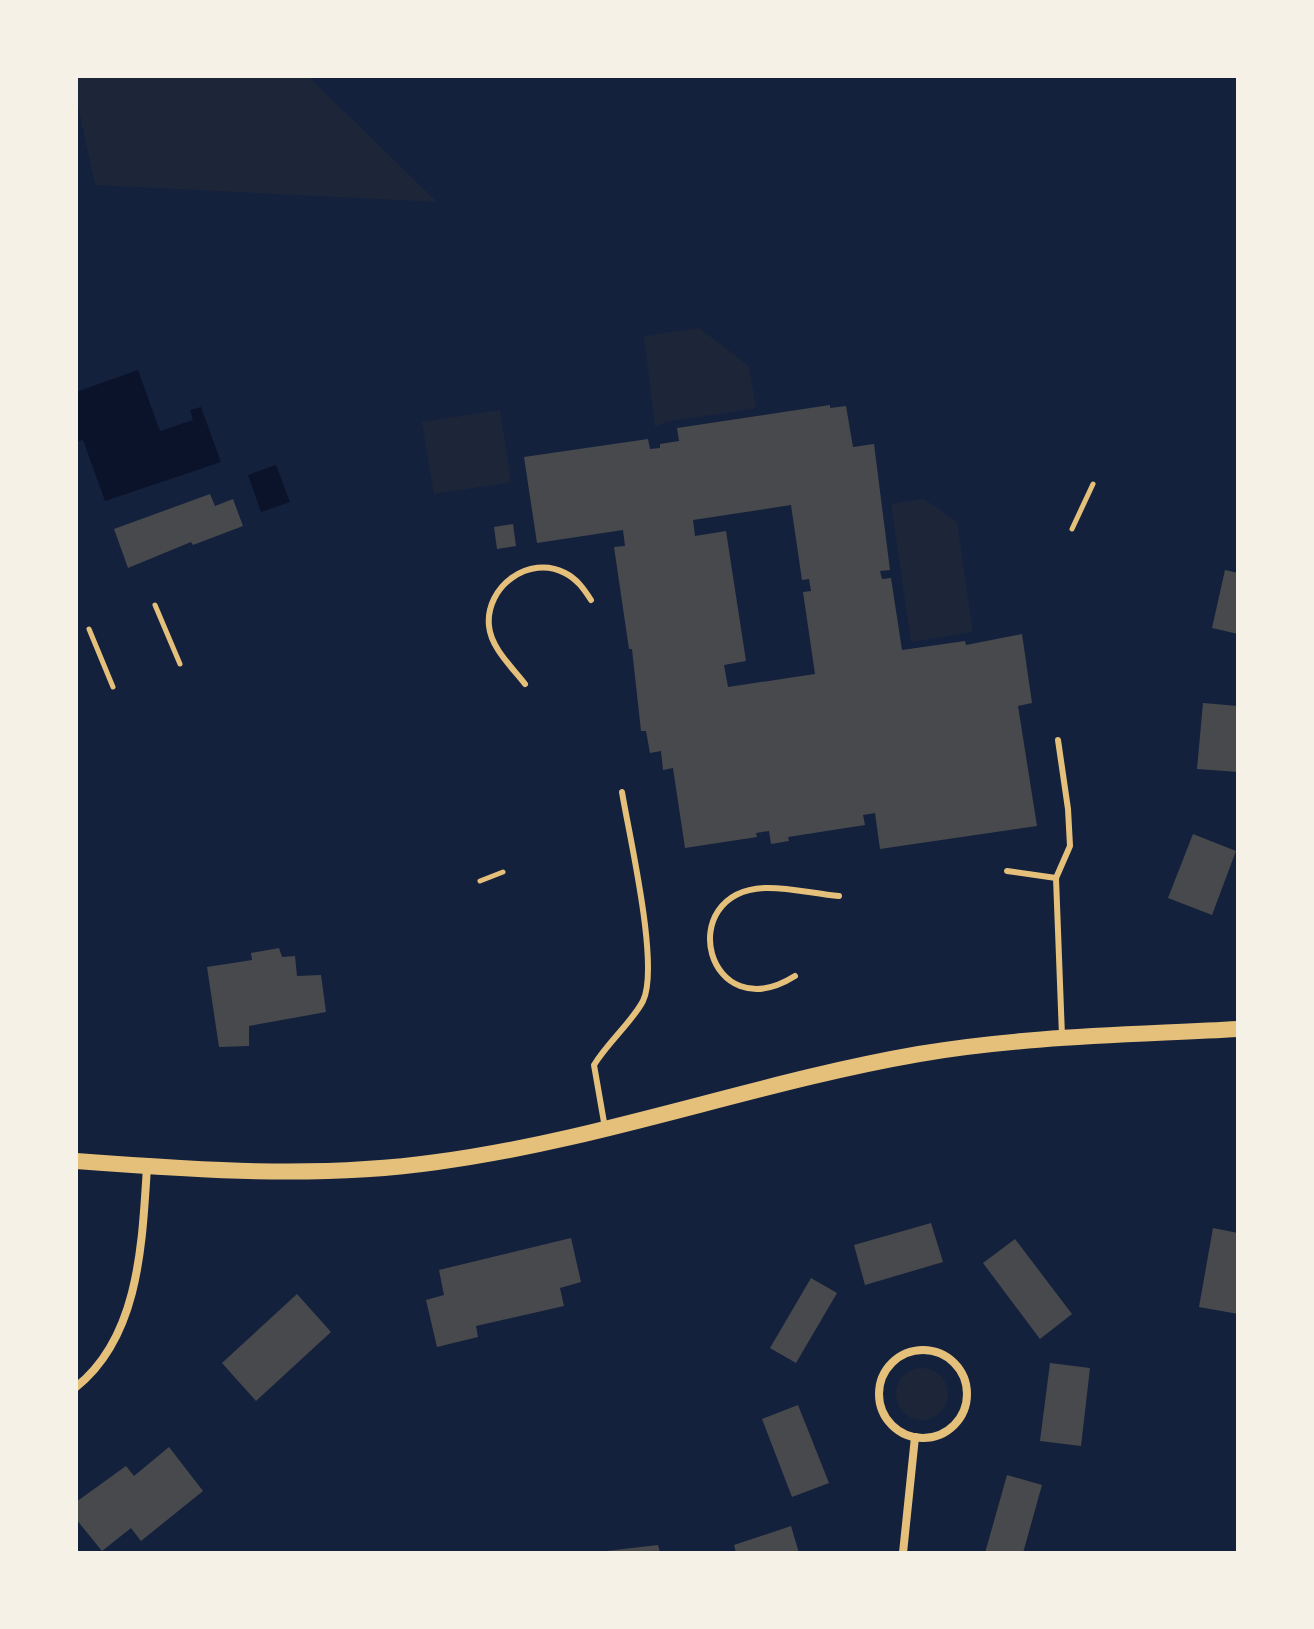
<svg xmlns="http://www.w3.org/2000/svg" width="1314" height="1629" font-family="'Alegreya Sans',sans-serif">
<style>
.green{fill:#1d2539}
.water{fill:#0b132b}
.building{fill:#48494c;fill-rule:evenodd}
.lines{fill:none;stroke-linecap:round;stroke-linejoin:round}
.path{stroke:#e5c07b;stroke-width:5}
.service{stroke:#e5c07b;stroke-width:6}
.minor{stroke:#e5c07b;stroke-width:8}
.secondary{stroke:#e5c07b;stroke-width:16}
</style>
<rect width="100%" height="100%" fill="#14213d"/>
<g class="green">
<polygon points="76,76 308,76 437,202 95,185 76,97"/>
<polygon points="699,328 749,366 756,408 666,422 655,427 644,336"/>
<polygon points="500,410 511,482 434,494 422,422"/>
<polygon points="924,499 957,522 973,632 911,642 891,504"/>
<circle cx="922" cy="1394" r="26"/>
</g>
<g class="water">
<polygon points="138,370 160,431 193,420 190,410 201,407 221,462 105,501 83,440 76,442 76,392"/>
<polygon points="276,465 290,502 261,512 248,475"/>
</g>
<g class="building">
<path d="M830,405v3l16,-2 7,41 21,-3 16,126 -10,1 2,8 9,-1 11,72 63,-9 1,4 56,-11 10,69 -14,3 19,120 -157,23 -5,-36 -12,2 2,10 -77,12 1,4 -18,3 -2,-13 -13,2 1,4 -72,11 -12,-80 -10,2 -2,-19 -11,2 -4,-22h-5l-9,-82h-3l-15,-102 11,-1 -2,-16 -86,13 -13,-86 124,-18 2,10 10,-1v-4l19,-3 -2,-13zM791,505l11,75 7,-1 2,12 -8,1 12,82 -87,13 -4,-22 22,-4 -20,-130 -31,5 -2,-16z"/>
<polygon points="210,494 215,506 233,499 243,526 193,545 191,542 128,568 114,529"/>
<polygon points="513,524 516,546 497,549 494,527"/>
<polygon points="1225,570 1238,573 1238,634 1212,628"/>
<polygon points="1203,703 1238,706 1238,772 1197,769"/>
<polygon points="1193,834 1236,851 1212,915 1168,898"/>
<polygon points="279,948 282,957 295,956 297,976 321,975 326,1012 249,1026 249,1046 219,1047 207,967 252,960 251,953"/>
<polygon points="931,1223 943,1262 865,1285 854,1245"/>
<polygon points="1213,1228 1238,1233 1238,1314 1199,1307"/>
<polygon points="571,1238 581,1282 560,1288 564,1306 476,1326 478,1337 437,1347 426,1300 444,1295 439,1270"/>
<polygon points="1015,1239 1072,1314 1040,1339 983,1263"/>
<polygon points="811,1278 837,1293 796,1363 770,1348"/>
<polygon points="297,1294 331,1332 256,1401 222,1363"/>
<polygon points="1050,1363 1090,1368 1081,1446 1040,1441"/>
<polygon points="798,1405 829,1483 792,1497 762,1419"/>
<polygon points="169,1447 203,1491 141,1541 131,1528 102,1551 76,1519 76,1502 126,1466 134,1476"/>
<polygon points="1007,1475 1042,1485 1023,1553 985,1553"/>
<polygon points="791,1526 799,1553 736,1553 734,1545"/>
<polygon points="658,1545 660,1553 606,1553 606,1551"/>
</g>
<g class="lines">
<g class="path">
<polyline points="1072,529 1093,484"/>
<polyline points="155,605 180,664"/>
<polyline points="89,629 113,687"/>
<polyline points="480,881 503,872"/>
</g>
<g class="service">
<path d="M525,684c-13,-17 -34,-36 -36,-58 -4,-39 40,-72 76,-53 12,6 19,16 26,27"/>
<polyline points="1007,871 1056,878 1062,1036"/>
<polyline points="1056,878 1070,846 1068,809 1058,740"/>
<path d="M795,976c-88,55 -123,-84 -30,-88 23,-1 50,6 74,8"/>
<path d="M605,1128l-11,-63c14,-23 38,-43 49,-64 17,-35 -14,-166 -21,-209"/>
</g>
<g class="minor">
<circle cx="923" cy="1394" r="44"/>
<path d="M76,1387c64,-51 66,-145 71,-220"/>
<polyline points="903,1553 915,1437"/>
</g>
<path class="secondary" d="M76,1161c120,9 241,18 361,1 164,-22 320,-80 482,-108 105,-18 213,-19 319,-25"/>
</g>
<rect width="1314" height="1629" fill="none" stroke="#f6f1e7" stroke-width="156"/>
</svg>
